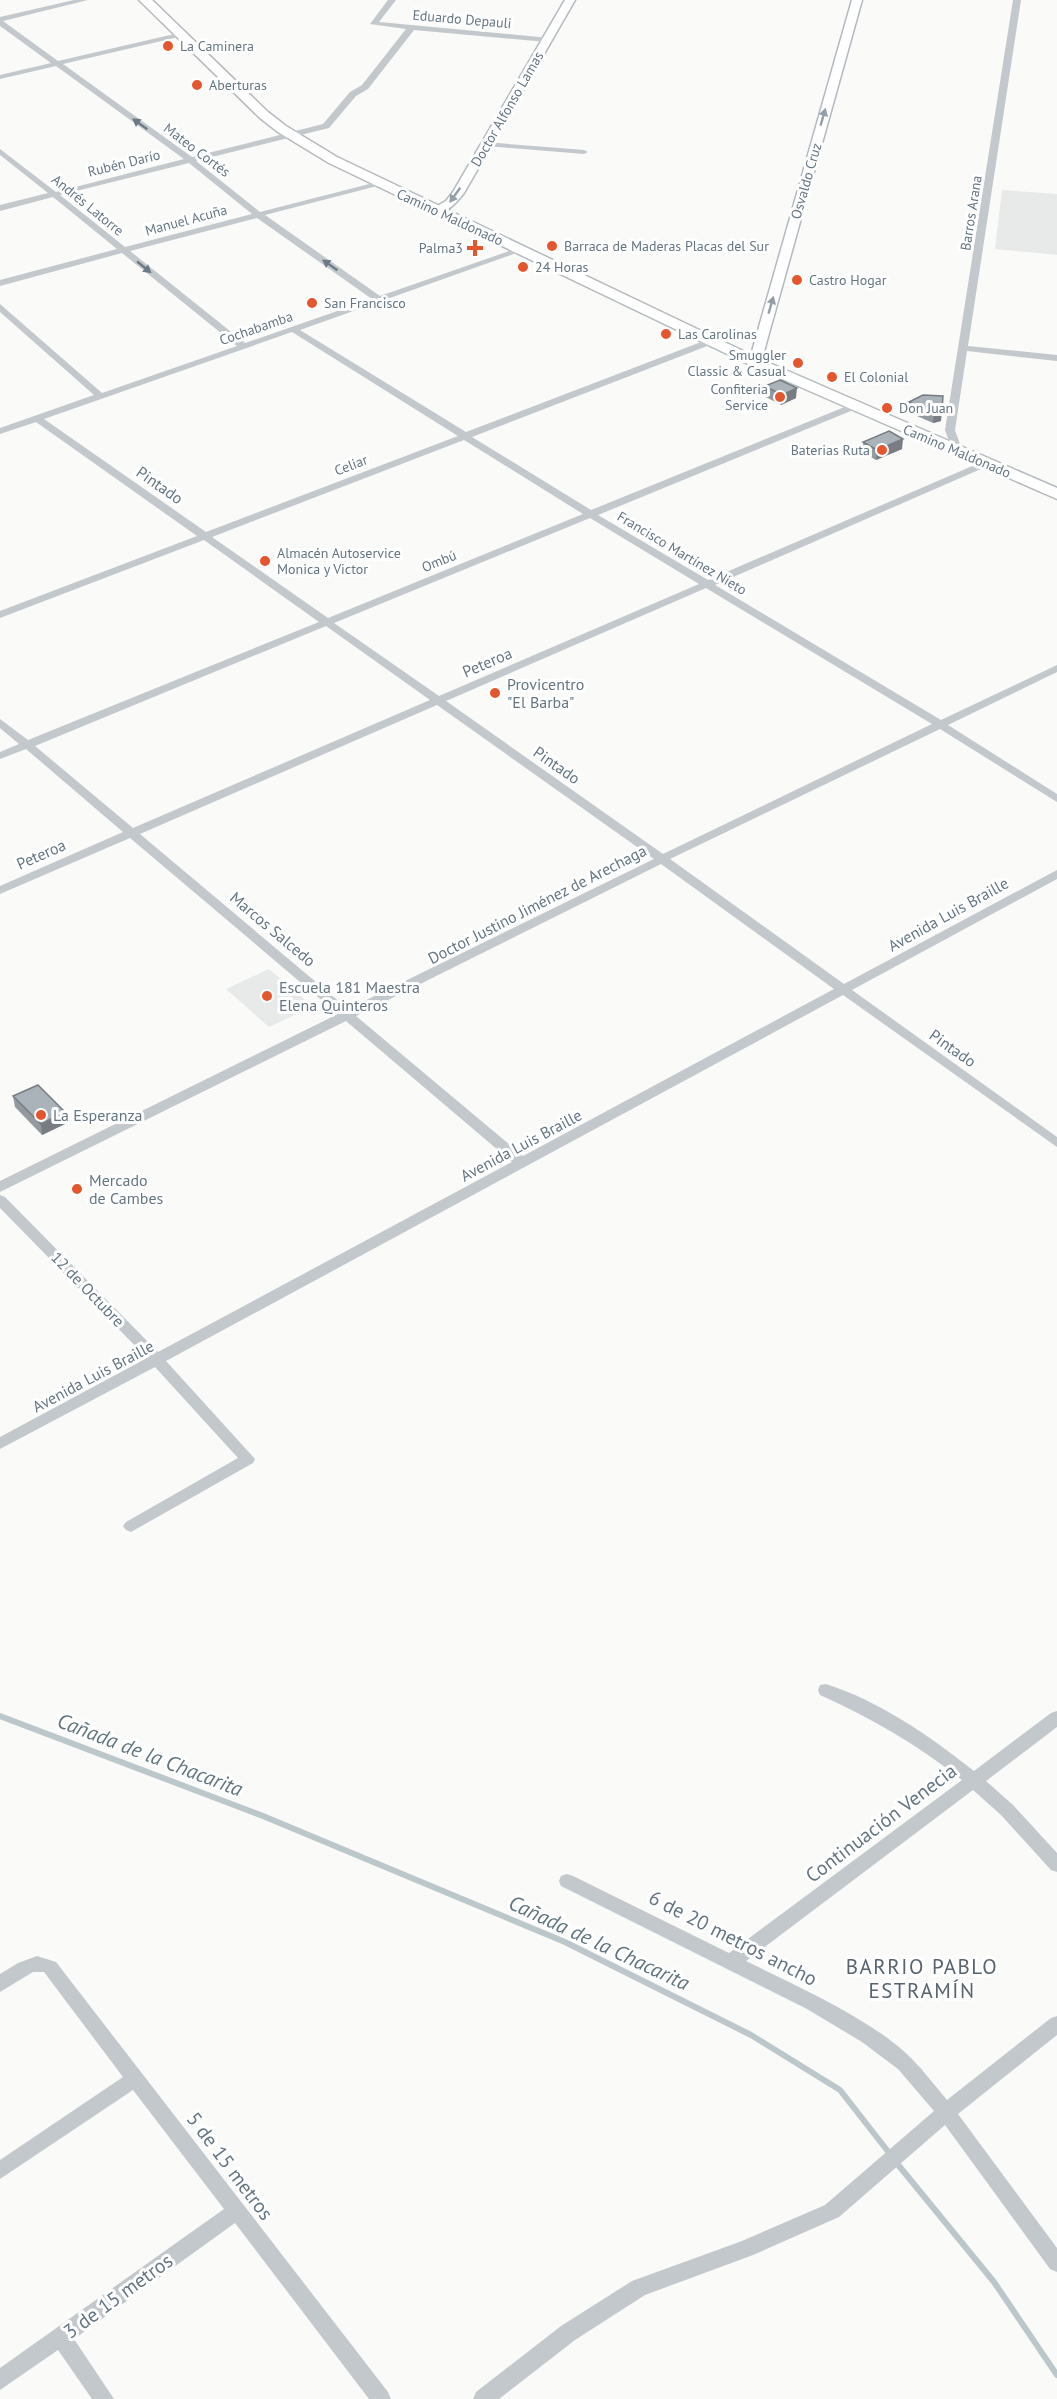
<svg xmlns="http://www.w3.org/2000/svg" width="1057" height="2399" font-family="'PT Sans',sans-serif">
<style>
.built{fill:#e8e9e9}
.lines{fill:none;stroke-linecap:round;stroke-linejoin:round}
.stream{stroke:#bbc7cb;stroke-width:6}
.secondary-casing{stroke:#b3babf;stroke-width:3}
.primary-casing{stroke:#b5babe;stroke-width:3}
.street{fill:#c3c8cc;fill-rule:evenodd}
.secondary{fill:#fff;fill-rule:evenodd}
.primary{fill:#fff;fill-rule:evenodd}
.wall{fill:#929a9f}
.shaded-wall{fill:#777d82}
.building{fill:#aab3b9;stroke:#777d82;stroke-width:1.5}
.oneway{fill:#939fa8}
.oneway2{fill:#6a7a87}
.poi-dot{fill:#e4572e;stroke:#fff;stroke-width:2}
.labels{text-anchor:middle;stroke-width:6;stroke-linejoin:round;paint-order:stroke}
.far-street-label{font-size:14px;fill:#657683;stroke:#fff}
.far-poi-label{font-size:14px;fill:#657683;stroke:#fff;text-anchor:start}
.street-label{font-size:16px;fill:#657683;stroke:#fff}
.poi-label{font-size:16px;fill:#657683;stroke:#fff;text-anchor:start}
.near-street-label{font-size:20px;fill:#657683;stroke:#fff}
.near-water-label{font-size:21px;font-style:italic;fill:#60757c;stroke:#fff}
.near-neighbourhood-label{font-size:21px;letter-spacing:1.5px;fill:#57646e;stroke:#fff}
</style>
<rect width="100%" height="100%" fill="#fafaf8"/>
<g class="built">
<polygon points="1002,190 1057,194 1057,255 995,249"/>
<polygon points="269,969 304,999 305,1004 299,1013 269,1027 226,989"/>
</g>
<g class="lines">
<g class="stream">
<polyline points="0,1716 263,1816 565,1942 751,2035 840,2090 890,2154"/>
<polyline points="895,2161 994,2282 1057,2375"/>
</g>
<defs>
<g id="secondary">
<path d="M565,0h10l-111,193c-8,10 -18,22 -32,20v-4l14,-8 7,-9z"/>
<polygon points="852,0 862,0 761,362 755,366 751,365 749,362"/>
</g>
<polygon id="primary" points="139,0 152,0 268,112 286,126 337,157 760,359 1057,488 1057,499 750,365 329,163 278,132 260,118"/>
</defs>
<use href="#secondary" class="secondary-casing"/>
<use href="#primary" class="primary-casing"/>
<g class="street">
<path d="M74,0h14l-85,21 55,40 125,-29v4l-120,28 129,93 131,-33 27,-32 12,-7 44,-56 -36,-5 18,-24h8l-17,22 171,16 1,2 -4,2 -133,-12 -46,59 -12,7 -27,32 -133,33 64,51 121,-31v4l-116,30 115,81 138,-48 7,2 -225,80 166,102 243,-93h6v4l-243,94 119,73 261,-106h6v4l-260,107 110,65 276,-119h6v4l-275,120 226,135 116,-55v7l-109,53 109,69v8l-117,-73 -270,130 174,125 213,-114v9l-205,111 205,147v10l-214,-152 -677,366 89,98 -2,4 -122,69 -5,-2 -3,-4 3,-4 112,-64 -83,-91 -155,82v-12l147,-79 -147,-150v-13l5,2 153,155 354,-190 -166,-141 -346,171v-11l338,-167 -208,-176 -130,56v-8l123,-54 -97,-83 -26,10v-7l19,-8 -19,-16v-9l28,21 291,-118 -115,-82 -204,78v-7l197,-75 -161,-114 -36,12v-6l94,-33 -94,-83v-8l102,89 135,-47 -115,-93 -122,33v-6l117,-31 -64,-52 -53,14v-6l48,-12 -48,-38v-6l56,43 128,-33 -128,-93 -56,13v-4l51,-12 -51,-37v-9zM189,163l63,51 -127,33 -65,-52zM257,218l115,81 -127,44 -115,-92zM292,332l166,104 -252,96 -162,-113zM464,440l119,74 -255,104 -116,-81zM590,518l109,66 -260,112 -105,-73zM706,588l226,136 -269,130 -217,-153zM326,626l104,74 -297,128 -98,-82zM437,705l217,154 -306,150 -208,-175zM661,864l173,125 -311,167 -167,-140z"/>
<polygon points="1013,0 1021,0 968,346 1057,355 1057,361 967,351 955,430 962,450 957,453 952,450 945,430"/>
<polygon points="484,142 584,150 588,152 584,154 487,146 483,144"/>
<path d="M826,1684c53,17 104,52 148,87l77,-58 6,-2v16l-71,54 27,24 44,48v19l-6,-2 -50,-55 -28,-25 -227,171c50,25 126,58 165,97 13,13 24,28 36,42l104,-82 6,-2v19l-99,79 99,134v24l-7,-3 -105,-144 -106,92 -86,38 -108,40 -70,45 -76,59h-26l3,-7 85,-66 71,-45 110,-40 83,-36 109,-94 -36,-42 -36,-27 -55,-33 -246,-123 -2,-5 2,-5 6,-2 6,2 156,77 233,-173c-44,-35 -91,-62 -142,-85l-2,-5 2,-5z"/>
<polygon points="37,1956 56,1962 388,2392 391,2399 369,2399 235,2223 74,2339 114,2399 92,2399 58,2350 0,2390 0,2368 224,2209 133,2090 0,2179 0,2160 123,2077 44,1972 33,1972 0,1992 0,1974 18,1963"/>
</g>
<use href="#secondary" class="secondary"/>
<use href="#primary" class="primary"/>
</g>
<g class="wall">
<polygon points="765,386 796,398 781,405 764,396"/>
<polygon points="923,395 941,421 933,423 908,412 909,402"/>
<polygon points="863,442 902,449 876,460 862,452"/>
<polygon points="13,1096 65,1112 67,1123 42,1135 15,1107"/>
</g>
<g class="shaded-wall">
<polygon points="797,388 796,398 781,405 782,395"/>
<polygon points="942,411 941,421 933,423 934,413"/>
<polygon points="903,439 902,449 876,460 877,450"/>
<polygon points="65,1112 67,1123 42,1135 41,1124"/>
</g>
<g class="building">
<polygon points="780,380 797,388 782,395 765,386"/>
<polygon points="923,395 943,396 942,411 934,413 909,402"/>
<polygon points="889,431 903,439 877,450 863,442"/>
<polygon points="38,1085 65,1112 41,1124 13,1096"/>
</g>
<defs><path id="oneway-solid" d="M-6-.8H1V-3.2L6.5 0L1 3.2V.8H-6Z" transform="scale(1.5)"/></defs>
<g class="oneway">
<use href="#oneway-solid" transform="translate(823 117) rotate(-74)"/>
<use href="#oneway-solid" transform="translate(455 195) rotate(126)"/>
<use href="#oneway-solid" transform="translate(771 305) rotate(-74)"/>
</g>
<g class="oneway2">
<use href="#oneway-solid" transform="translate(140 124) rotate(-144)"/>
<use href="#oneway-solid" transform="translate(330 265) rotate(-145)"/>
<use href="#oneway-solid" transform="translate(144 267) rotate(39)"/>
</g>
<g class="poi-dot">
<circle cx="168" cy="46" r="6"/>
<circle cx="197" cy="85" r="6"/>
<circle cx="552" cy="246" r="6"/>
<path d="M472 239h6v6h6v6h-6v6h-6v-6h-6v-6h6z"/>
<circle cx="523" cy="267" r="6"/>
<circle cx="797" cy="280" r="6"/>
<circle cx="312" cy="303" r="6"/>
<circle cx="666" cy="334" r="6"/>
<circle cx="798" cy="363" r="6"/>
<circle cx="832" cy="377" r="6"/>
<circle cx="780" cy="397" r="6"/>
<circle cx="887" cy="408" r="6"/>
<circle cx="882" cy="450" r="6"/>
<circle cx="265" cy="561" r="6"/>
<circle cx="495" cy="693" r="6"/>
<circle cx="267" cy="996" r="6"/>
<circle cx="41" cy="1115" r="6"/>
<circle cx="77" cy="1189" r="6"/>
</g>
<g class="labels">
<g class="far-street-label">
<text transform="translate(462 19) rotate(5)" y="5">Eduardo Depauli</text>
<text transform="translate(507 109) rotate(-60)" y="5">Doctor Alfonso Lamas</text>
<text transform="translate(197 150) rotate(37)" y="5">Mateo Cortés</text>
<text transform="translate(124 163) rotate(-14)" y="5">Rubén Darío</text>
<text transform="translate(806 181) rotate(-74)" y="5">Osvaldo Cruz</text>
<text transform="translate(88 205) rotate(39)" y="5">Andrés Latorre</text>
<text transform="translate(971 213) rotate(-81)" y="5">Barros Arana</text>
<text transform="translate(450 217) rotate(25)" y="5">Camino Maldonado</text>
<text transform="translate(186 220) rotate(-15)" y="5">Manuel Acuña</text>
<text transform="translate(256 328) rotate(-19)" y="5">Cochabamba</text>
<text transform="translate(957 451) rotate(23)" y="5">Camino Maldonado</text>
<text transform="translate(351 465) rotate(-21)" y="5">Celiar</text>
<text transform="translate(682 553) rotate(31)" y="5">Francisco Martínez Nieto</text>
<text transform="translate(439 561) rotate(-22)" y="5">Ombú</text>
</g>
<g class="far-poi-label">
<text x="180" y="51">La Caminera</text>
<text x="209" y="90">Aberturas</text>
<text x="564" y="251">Barraca de Maderas Placas del Sur</text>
<text x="463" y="253" text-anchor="end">Palma3</text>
<text x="535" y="272">24 Horas</text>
<text x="809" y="285">Castro Hogar</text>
<text x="324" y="308">San Francisco</text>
<text x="678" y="339">Las Carolinas</text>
<text x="786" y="360" text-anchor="end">Smuggler<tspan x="786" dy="16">Classic &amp; Casual</tspan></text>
<text x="844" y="382">El Colonial</text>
<text x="768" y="394" text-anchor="end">Confiteria<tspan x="768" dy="16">Service</tspan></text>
<text x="899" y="413">Don Juan</text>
<text x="870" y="455" text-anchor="end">Baterias Ruta</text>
<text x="277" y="558">Almacén Autoservice<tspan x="277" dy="16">Monica y Victor</tspan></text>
</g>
<g class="street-label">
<text transform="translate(160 485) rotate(35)" y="6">Pintado</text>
<text transform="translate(487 662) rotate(-23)" y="6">Peteroa</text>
<text transform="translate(557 765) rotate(35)" y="6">Pintado</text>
<text transform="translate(41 854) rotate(-24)" y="6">Peteroa</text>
<text transform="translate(537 904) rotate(-27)" y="6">Doctor Justino Jiménez de Arechaga</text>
<text transform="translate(948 914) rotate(-29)" y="6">Avenida Luis Braille</text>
<text transform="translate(273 929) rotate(40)" y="6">Marcos Salcedo</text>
<text transform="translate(953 1048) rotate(35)" y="6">Pintado</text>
<text transform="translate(521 1145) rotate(-28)" y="6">Avenida Luis Braille</text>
<text transform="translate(88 1289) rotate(46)" y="6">12 de Octubre</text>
<text transform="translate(93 1376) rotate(-28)" y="6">Avenida Luis Braille</text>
</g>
<g class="poi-label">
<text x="507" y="690">Provicentro<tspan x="507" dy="18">"El Barba"</tspan></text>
<text x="279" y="993">Escuela 181 Maestra<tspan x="279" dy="18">Elena Quinteros</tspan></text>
<text x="53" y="1121">La Esperanza</text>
<text x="89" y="1186">Mercado<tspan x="89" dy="18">de Cambes</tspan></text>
</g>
<g class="near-street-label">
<text transform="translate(881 1823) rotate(-37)" y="7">Continuación Venecia</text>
<text transform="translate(733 1938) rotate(27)" y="7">6 de 20 metros ancho</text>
<text transform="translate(230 2166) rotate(53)" y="7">5 de 15 metros</text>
<text transform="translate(118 2296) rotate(-36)" y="7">3 de 15 metros</text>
</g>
<g class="near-water-label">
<text transform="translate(150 1755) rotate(21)" y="7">Cañada de la Chacarita</text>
<text transform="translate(599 1943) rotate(25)" y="7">Cañada de la Chacarita</text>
</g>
<g class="near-neighbourhood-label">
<text x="922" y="1974">BARRIO PABLO<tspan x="922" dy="24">ESTRAMÍN</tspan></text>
</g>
</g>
</svg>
